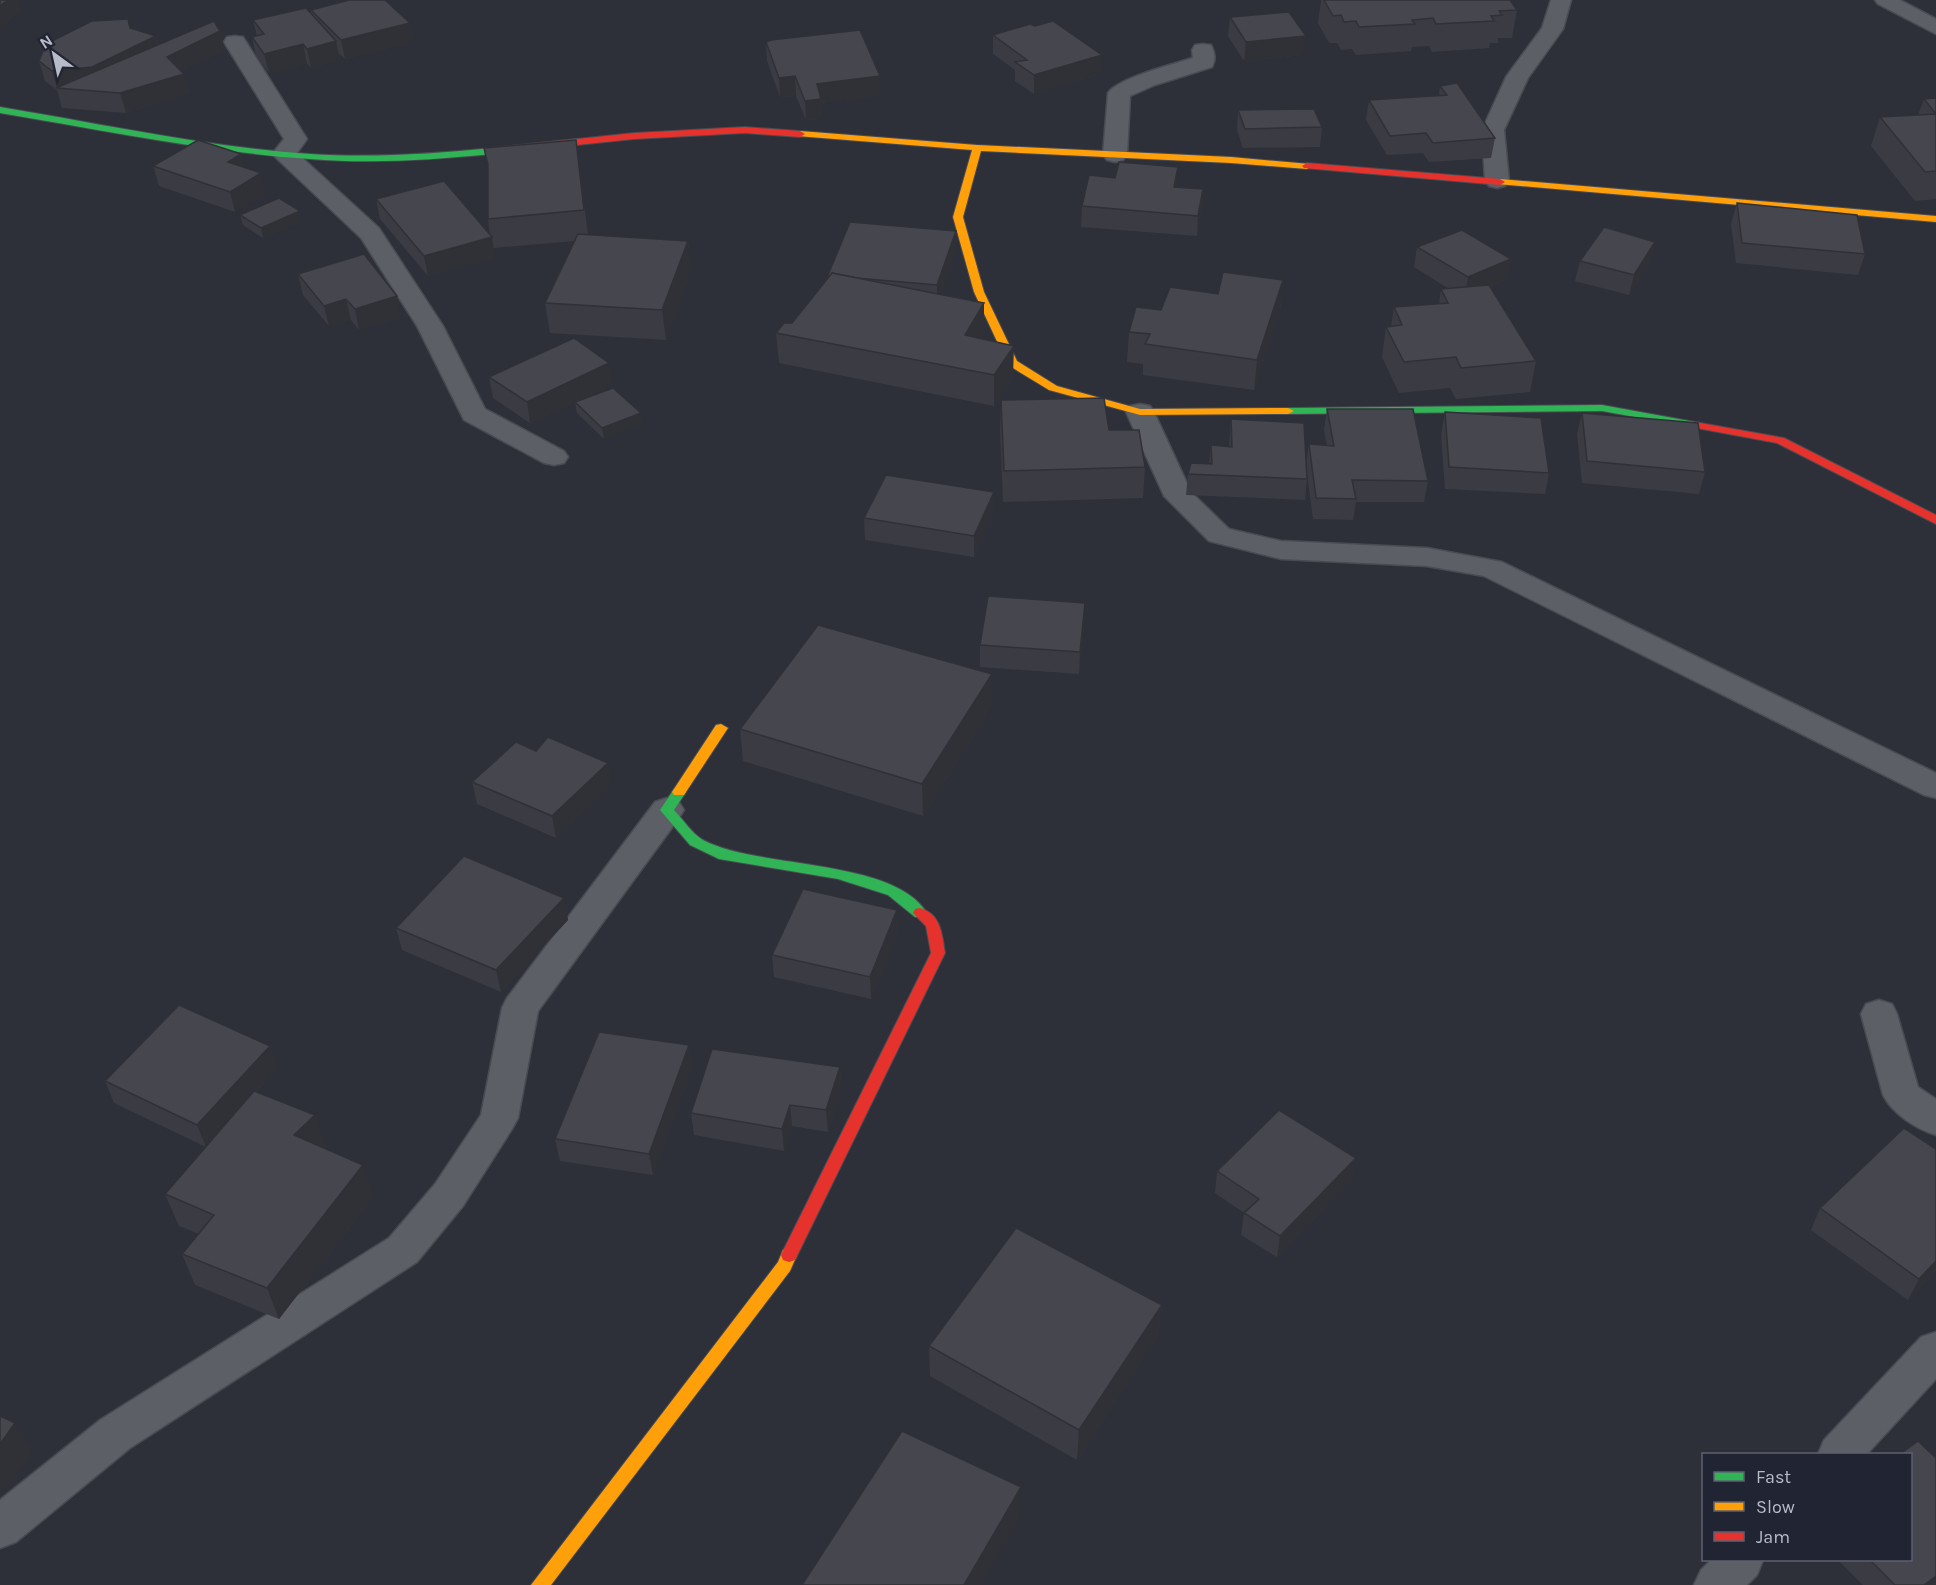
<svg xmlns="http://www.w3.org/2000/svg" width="1936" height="1585" font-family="Karla,sans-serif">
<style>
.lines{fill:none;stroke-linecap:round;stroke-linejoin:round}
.street-casing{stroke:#494b52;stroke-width:3}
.fast-casing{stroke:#494b52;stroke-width:2}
.slow-casing{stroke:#494b52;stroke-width:2}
.jam-casing{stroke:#494b52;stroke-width:2}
.street{fill:#5d5f66;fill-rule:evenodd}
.fast{fill:#30b455;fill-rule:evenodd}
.slow{fill:#ff9f0a;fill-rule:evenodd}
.jam{fill:#e5322d;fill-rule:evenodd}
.wall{fill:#3b3c43}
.shaded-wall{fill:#303137}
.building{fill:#45464e;stroke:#303137;stroke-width:1.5}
</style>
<rect width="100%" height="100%" fill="#2d3039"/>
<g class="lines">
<defs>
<g id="street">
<polygon points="1551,0 1571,0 1563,29 1528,78 1504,130 1509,181 1505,186 1497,188 1489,186 1485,181 1482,130 1506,77 1542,28"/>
<polygon points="1875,0 1900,0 1936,19 1936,34 1878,4"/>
<polygon points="235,36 243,37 307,139 297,153 379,228 443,326 485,409 564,451 568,457 564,463 554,465 544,463 464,420 417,326 361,238 272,154 284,139 224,42 227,37"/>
<path d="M1203,44l8,1c4,7 5,15 1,22l-57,18 -25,11 -3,59 -4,5 -8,2 -8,-2 -4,-5 5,-62c10,-15 66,-29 85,-35l-1,-8 3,-5z"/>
<polygon points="1140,404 1150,406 1154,412 1191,492 1229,529 1281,541 1427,548 1502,562 1936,773 1936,798 1924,795 1484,576 1427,566 1281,559 1209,541 1164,496 1126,412 1130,406"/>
<polygon points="667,798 679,802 684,810 679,818 538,1011 518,1118 512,1129 463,1206 417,1262 130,1448 16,1542 0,1548 0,1500 100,1420 389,1238 435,1184 481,1115 502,1008 507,998 655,802"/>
<path d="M1879,1000l13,4 5,10 21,73 18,12v36c-20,-6 -43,-21 -53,-40l-22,-81 5,-10z"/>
<polygon points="1936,1332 1936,1379 1867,1454 1818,1454 1824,1440 1921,1337"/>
<polygon points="1711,1560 1763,1560 1757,1575 1747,1585 1694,1585 1701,1570"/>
</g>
<g id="fast">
<path d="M0,107c103,17 206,40 310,47 61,4 122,0 182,-6l5,3 -5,3c-60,6 -121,10 -182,5 -104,-7 -207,-29 -310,-46z"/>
<polygon points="1602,405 1695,422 1701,425 1695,428 1602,411 1288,414 1282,411 1288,408"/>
<path d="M679,787l7,5 -12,18c9,9 18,24 29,30 54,29 191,18 224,73l-2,4h-10l-27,-22 -50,-16 -119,-20 -29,-14 -30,-35 14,-21z"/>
</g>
<g id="slow">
<polygon points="800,131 977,145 1231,157 1310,164 1312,166 1307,169 1231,163 981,151 963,217 984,292 1017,361 1057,386 1140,409 1288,408 1294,411 1288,414 1140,415 1049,390 1008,365 974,292 953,217 972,150 797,136 797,132"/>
<polygon points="1500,179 1936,216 1936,222 1497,184 1497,180"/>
<polygon points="721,724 728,728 684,795 674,795 672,792 674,789 716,725"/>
<polygon points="789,1248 795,1250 797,1255 790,1271 551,1585 531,1585 778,1262 783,1250"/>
</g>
<g id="jam">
<polygon points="745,127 800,131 805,134 800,137 745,133 634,139 492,154 487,151 492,148 634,133"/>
<polygon points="1307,163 1500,179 1505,182 1500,185 1304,168 1302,166"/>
<polygon points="1695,422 1784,438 1936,515 1936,524 1777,443 1691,427 1691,423"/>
<path d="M920,908c21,6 22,26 25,45l-150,307 -6,2 -6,-2 -2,-5 150,-302 -5,-27 -13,-13 2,-4z"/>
</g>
</defs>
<use href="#street" class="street-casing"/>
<use href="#fast" class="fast-casing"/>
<use href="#slow" class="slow-casing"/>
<use href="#jam" class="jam-casing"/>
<use href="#street" class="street"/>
<use href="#fast" class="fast"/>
<use href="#slow" class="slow"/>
<use href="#jam" class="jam"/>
</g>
<g class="wall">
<polygon points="1321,0 1510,0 1517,10 1512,38 1498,38 1498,43 1490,43 1489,48 1432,52 1429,46 1412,47 1411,51 1356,55 1352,49 1341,50 1337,43 1329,43 1318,23"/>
<polygon points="311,10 410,23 413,42 345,59 339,53 340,60 311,68 307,63 269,73 256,56 252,37 257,36 253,20 311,14"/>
<polygon points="1230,17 1304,55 1244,61 1228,36"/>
<polygon points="130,29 156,36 159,45 220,31 225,50 182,71 184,74 189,93 126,113 62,108 57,90 45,81 39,61"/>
<polygon points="993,35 1101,74 1034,94 1015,81 1015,70 993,54"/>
<polygon points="766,42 881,95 821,103 822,119 806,120 796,96 780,97 767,61"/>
<polygon points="1440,86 1495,138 1491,158 1429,162 1423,153 1387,155 1366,120 1369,100 1439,95"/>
<polygon points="1936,98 1936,199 1915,201 1871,146 1880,117 1918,115 1924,99"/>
<polygon points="1238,110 1322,127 1320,147 1243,148 1237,130"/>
<polygon points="576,140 588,235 688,241 691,271 666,340 550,333 545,303 575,241 493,248 495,257 428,276 380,219 376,199 490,236 488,219 488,168 484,148"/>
<polygon points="241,154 244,167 266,193 235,212 159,186 153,166"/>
<polygon points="1177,187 1203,189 1202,209 1197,236 1081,227 1082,206"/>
<polygon points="1737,203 1865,254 1858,275 1736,263 1731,224"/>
<polygon points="240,215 302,221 263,238 243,225"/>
<polygon points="956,231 956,251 941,294 984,303 984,333 981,338 1013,376 994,406 779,363 776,333 792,323 828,279 828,275"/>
<polygon points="1655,242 1650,262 1629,295 1575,281 1580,261"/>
<polygon points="1417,247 1511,259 1507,279 1490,287 1536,361 1530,392 1456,399 1450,388 1399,393 1382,357 1386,327 1391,326 1394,307 1439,304 1441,289 1449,289 1414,267"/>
<polygon points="298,274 401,317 359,330 351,320 329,326 303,295"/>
<polygon points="1283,280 1280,310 1254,390 1143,375 1143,364 1127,362 1129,332 1161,310 1218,294"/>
<polygon points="489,377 612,384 530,423 493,398"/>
<polygon points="1001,400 1145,467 1143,498 1003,502 1000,431"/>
<polygon points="575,402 643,424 604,439 577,413"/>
<polygon points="1327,409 1428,481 1424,502 1356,502 1353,520 1313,519 1307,474 1307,479 1305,500 1186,495 1188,474 1209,464 1211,445 1229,447 1231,419 1306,463 1309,444 1327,445 1324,430"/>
<polygon points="1445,412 1549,473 1545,494 1445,489 1441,434"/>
<polygon points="1582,413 1705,472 1699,494 1582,483 1577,434"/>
<polygon points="994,492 994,513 974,557 865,540 864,518"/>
<polygon points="1084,625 1079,674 980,667 980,645"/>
<polygon points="992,674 992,706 923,816 743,761 740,729"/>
<polygon points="472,782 612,785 556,838 477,804"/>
<polygon points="564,898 568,920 501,992 402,950 396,928"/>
<polygon points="897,910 898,932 871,999 774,977 772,955"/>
<polygon points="270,1046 277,1068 256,1092 315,1115 325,1147 324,1148 373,1197 279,1319 195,1285 182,1254 199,1234 179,1226 165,1194 206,1147 114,1103 105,1081"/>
<polygon points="692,1067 653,1175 560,1161 555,1139"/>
<polygon points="840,1067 841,1089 828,1132 792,1126 784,1151 694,1135 691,1113"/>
<polygon points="1936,1149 1936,1270 1908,1300 1811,1230 1820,1208"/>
<polygon points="1217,1171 1352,1180 1277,1257 1241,1235 1244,1213 1215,1193"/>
<polygon points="1162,1305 1158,1336 1077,1460 930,1376 929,1346"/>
<polygon points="1838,1560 1911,1560 1936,1585 1863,1585"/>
</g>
<g class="shaded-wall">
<polygon points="8,0 18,0 21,12 0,30 0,6"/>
<polygon points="410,23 413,42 345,59 341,40"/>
<polygon points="220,31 225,50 172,76 167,57"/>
<polygon points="156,36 161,55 57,88 52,71 135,46"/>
<polygon points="1306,36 1304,55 1244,61 1246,42"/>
<polygon points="336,41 340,60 311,68 307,49"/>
<polygon points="303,44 307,63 269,73 264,54"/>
<polygon points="1102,55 1101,74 1034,94 1034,75"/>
<polygon points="184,74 189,93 126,113 120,93"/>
<polygon points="795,76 796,96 780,97 779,78"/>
<polygon points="880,76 881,95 821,103 822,119 806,120 805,101 817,84"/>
<polygon points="241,154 246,174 228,162"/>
<polygon points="1178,167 1177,187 1174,187"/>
<polygon points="261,173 266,193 235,212 230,192"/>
<polygon points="1203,189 1202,209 1197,236 1198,216"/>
<polygon points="300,211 302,221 263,238 261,228"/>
<polygon points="956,231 956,251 937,306 937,285"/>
<polygon points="492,237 495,257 428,276 424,256"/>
<polygon points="688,241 691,271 666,340 662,310"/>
<polygon points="1655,242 1650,262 1629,295 1634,275"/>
<polygon points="1511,259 1507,279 1464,298 1468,277"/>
<polygon points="1283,280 1280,310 1254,390 1257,360"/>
<polygon points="397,296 401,317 359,330 355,309"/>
<polygon points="346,299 351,320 329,326 324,306"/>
<polygon points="984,303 984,333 965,365 965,335"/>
<polygon points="1014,346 1013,376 994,406 994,375"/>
<polygon points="609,363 612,384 530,423 527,402"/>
<polygon points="641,413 643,424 604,439 602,428"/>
<polygon points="994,492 994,513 974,557 974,536"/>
<polygon points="1085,603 1084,625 1079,674 1080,652"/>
<polygon points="992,674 992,706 923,816 922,784"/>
<polygon points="608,763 612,785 556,838 552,816"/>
<polygon points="564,898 568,920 501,992 496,970"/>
<polygon points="897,910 898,932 871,999 870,977"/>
<polygon points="689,1045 692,1067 653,1175 649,1154"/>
<polygon points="270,1046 277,1068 206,1147 197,1125"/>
<polygon points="840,1067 841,1089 828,1132 826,1110"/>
<polygon points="790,1105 792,1126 784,1151 782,1129"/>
<polygon points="315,1115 325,1147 305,1167 294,1135"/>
<polygon points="1356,1158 1352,1180 1277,1257 1280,1236"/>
<polygon points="363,1165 373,1197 279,1319 267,1288"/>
<polygon points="1936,1261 1936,1270 1908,1300 1919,1279"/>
<polygon points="1162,1305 1158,1336 1077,1460 1079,1430"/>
<polygon points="15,1423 33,1453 0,1497 0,1444"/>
<polygon points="1021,1487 1020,1516 981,1585 964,1585"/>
<polygon points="1936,1576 1936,1585 1924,1585"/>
</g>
<g class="building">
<polygon points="0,0 8,0 0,6"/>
<polygon points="349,0 385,0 410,23 341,40 311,10"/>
<polygon points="1324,0 1510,0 1517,10 1499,11 1502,15 1491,16 1494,21 1436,24 1433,18 1412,20 1415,24 1359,27 1356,21 1344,22 1341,15 1333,16"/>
<polygon points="306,8 336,41 307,49 303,44 264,54 252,37 264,34 253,20"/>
<polygon points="1289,12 1306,36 1246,42 1230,17"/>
<polygon points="128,19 130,28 156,36 92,67 52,71 39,61 46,44 92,21"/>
<polygon points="214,21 220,31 167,57 184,74 120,93 56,88"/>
<polygon points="1053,21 1102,55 1034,75 1015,62 1027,60 993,35 1030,24 1035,26"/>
<polygon points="860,30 880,76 817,84 821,99 805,101 795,76 779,78 766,42 771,40"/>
<polygon points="1457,83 1495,138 1433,143 1426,133 1390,136 1369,100 1447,95 1440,86"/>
<polygon points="1936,98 1936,114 1924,99"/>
<polygon points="1314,109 1322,127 1245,129 1238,110"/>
<polygon points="1936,114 1936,171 1925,172 1880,117"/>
<polygon points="198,140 241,154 228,162 261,173 230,192 153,166"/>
<polygon points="576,140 584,210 488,219 488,165 484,148"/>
<polygon points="1119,162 1178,167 1174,187 1203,189 1198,216 1082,206 1089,175 1115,178"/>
<polygon points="444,181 492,237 424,256 376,199"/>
<polygon points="279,198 300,211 261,228 240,215"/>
<polygon points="1737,203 1857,215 1865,254 1742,243"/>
<polygon points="850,222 956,231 937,285 856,278 832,273 831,276 828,275"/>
<polygon points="1604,227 1655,242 1634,275 1580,261"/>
<polygon points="1462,230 1511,259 1468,277 1417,247"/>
<polygon points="578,234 688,241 662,310 545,303"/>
<polygon points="364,254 397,296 355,309 346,299 324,306 298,274"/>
<polygon points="1223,272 1283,280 1257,360 1145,344 1150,334 1129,332 1136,307 1161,310 1170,287 1218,294"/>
<polygon points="832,273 984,303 965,335 1014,346 994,375 776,333 784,323 792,323"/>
<polygon points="1489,285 1536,361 1461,368 1456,357 1404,362 1386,327 1402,325 1394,307 1448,303 1441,289"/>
<polygon points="574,338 609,363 527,402 489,377"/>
<polygon points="613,388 641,413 602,428 575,402"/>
<polygon points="1104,398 1109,430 1139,430 1145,467 1004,471 1001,400"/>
<polygon points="1327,409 1413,409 1428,481 1352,480 1356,499 1316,498 1309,444 1334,446"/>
<polygon points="1445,412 1541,418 1549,473 1449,467"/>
<polygon points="1582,413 1698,423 1705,472 1587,461"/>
<polygon points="1231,419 1304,423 1307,479 1188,474 1191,463 1212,464 1211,445 1232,447"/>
<polygon points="886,475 994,492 974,536 864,518"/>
<polygon points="988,596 1085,603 1080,652 980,645"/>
<polygon points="818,625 992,674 922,784 740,729"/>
<polygon points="548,737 608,763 552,816 472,782 516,742 536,751"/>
<polygon points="464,856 564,898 496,970 396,928"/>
<polygon points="803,889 897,910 870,977 772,955"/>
<polygon points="179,1005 270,1046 197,1125 105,1081"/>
<polygon points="599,1032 689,1045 649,1154 555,1139"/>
<polygon points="712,1049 840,1067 826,1110 790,1105 782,1129 691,1113"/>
<polygon points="254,1091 315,1115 294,1135 363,1165 267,1288 182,1254 214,1215 165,1194"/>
<polygon points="1279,1110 1356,1158 1280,1236 1244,1213 1259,1199 1217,1171"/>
<polygon points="1904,1128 1936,1149 1936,1261 1919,1279 1820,1208"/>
<polygon points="1016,1228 1162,1305 1079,1430 929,1346"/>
<polygon points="0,1416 15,1423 0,1444"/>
<polygon points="902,1431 1021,1487 964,1585 802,1585"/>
<polygon points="1918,1441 1936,1458 1936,1576 1924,1585 1895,1585 1870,1560 1911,1560 1911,1455 1899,1455"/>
</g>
<rect x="1702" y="1453" width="210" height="108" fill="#212433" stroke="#5d606f" stroke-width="1.5"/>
<rect x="1714" y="1472" width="30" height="9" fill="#30b455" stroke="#5d606f" stroke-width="1.5"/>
<text x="1756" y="1483" font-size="18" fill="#b8bbc8">Fast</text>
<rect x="1714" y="1502" width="30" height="9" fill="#ff9f0a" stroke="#5d606f" stroke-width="1.5"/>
<text x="1756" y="1513" font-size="18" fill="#b8bbc8">Slow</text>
<rect x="1714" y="1532" width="30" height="9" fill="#e5322d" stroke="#5d606f" stroke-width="1.5"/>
<text x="1756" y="1543" font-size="18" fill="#b8bbc8">Jam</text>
<g transform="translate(54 54) rotate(327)" stroke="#212433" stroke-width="4.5" paint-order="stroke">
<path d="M0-4.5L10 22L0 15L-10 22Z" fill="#b8bbc8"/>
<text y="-9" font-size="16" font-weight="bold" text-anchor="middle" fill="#b8bbc8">N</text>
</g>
</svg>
